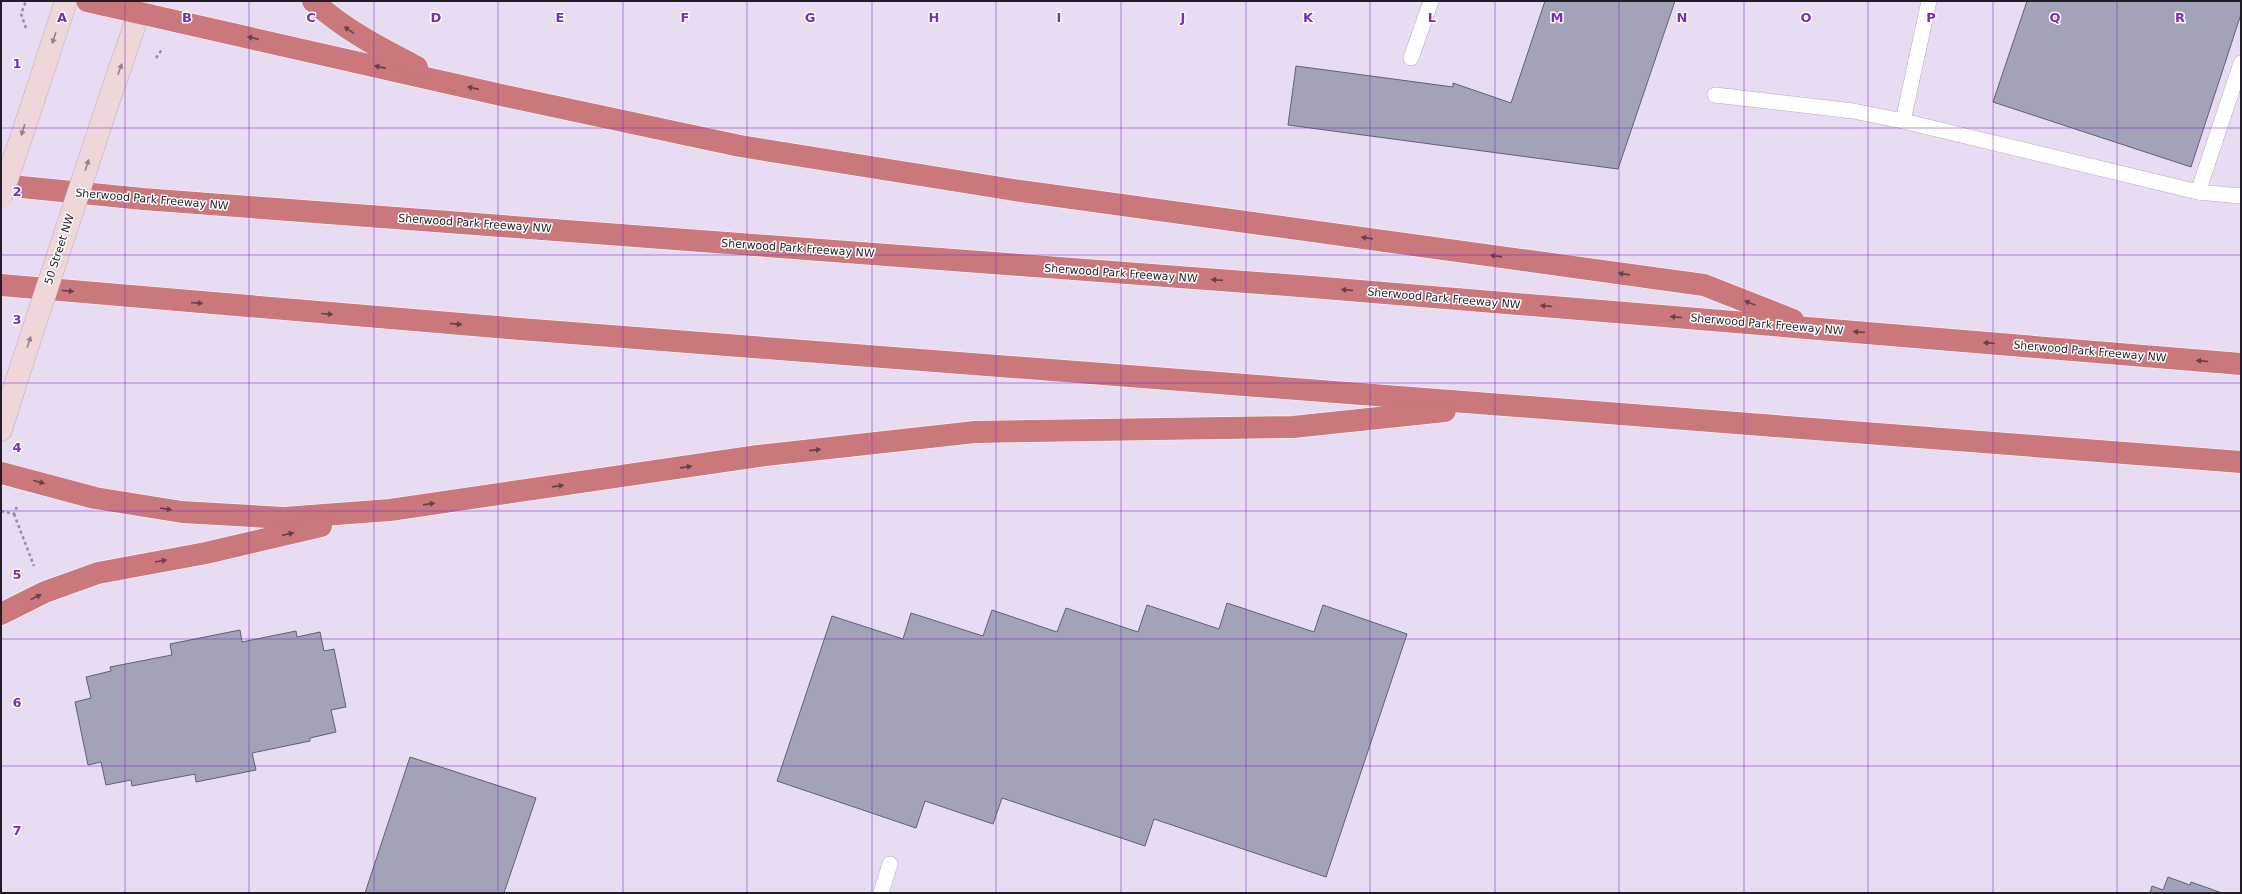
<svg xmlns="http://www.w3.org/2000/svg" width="2242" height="894" font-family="'DejaVu Sans',sans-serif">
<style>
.building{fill:#a2a2b9;stroke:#605f74}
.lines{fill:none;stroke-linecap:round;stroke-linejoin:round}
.service-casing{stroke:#b6abc0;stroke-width:16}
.secondary-casing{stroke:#b6abc0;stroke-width:23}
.motorway-casing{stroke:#fff;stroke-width:23}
.path{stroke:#958c9d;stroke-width:2.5;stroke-dasharray:3 3;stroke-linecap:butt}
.service{stroke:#fff;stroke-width:15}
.secondary{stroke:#efd6d8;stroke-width:22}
.motorway{stroke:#ca787c;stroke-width:22}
.secondary-bridge-casing{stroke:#b6abc0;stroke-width:23;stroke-linecap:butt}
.secondary-bridge{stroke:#efd6d8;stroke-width:22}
.oneway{fill:#654148}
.oneway2{fill:#928287}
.grid{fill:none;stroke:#7b2cbf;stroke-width:1;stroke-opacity:0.55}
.labels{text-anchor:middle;stroke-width:3;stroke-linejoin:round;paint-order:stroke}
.street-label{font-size:11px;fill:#211c25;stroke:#fff}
.grid-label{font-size:13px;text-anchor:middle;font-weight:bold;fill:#7b2cbf;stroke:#fff;stroke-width:3;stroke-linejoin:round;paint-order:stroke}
</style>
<rect width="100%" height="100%" fill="#e8dcf3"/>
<g class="building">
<polygon points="1545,1 1675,1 1618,169 1288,125 1296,66 1453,87 1453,83 1511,103"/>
<polygon points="2027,1 2241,1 2241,14 2191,167 1993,102"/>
<polygon points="1227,603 1314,632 1323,605 1407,634 1326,877 1154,819 1145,846 1002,798 993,824 925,801 916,828 777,781 832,616 903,639 911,613 983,636 992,610 1057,632 1066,608 1138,632 1147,605 1219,629"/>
<polygon points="240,630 242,642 296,631 297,637 320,632 324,651 334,649 346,707 331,710 336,732 310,738 310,741 252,753 256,770 196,782 195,774 132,786 131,780 106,785 101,762 88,765 75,702 91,698 86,677 111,671 110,667 172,655 170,644"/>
<polygon points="410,757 536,798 504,893 365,893"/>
<polygon points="2168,877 2190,885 2191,882 2222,893 2150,893 2152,886 2163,890"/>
</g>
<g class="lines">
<defs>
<g id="service">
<polyline points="1929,1 1903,121 2198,192"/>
<polyline points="1411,58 1431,1"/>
<polyline points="2241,63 2198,192 2241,196"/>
<polyline points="1715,95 1853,111 1903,121"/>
<polyline points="881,893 890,864"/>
</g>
<g id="secondary">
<polyline points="36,93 66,1"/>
<polyline points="107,106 143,1"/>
<polyline points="1,430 17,379"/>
</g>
<g id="motorway">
<polyline points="87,1 501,95 740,146 1014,190 1704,285 1793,320"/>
<path d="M313,1c32,29 67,47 104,66"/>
<polyline points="1,185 143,199 1312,287 2241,364"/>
<polyline points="1,285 520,329 2241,462"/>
<polyline points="1,473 95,498 182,512 284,518 390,510 758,456 975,432 1293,427 1445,411"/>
<polyline points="1,614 45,592 98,573 206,553 321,526"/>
</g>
</defs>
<use href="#service" class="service-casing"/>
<use href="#secondary" class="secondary-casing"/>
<use href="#motorway" class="motorway-casing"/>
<g class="path">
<polyline points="26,28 21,14 26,1"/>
<polyline points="156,58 163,48"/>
<polyline points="1,511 14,514 17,506"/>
<polyline points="14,514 34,566"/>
</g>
<use href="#service" class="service"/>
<use href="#secondary" class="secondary"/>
<use href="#motorway" class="motorway"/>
<defs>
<g id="secondary-bridge">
<polyline points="1,197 36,93"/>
<polyline points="17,379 107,106"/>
</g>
</defs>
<use href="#secondary-bridge" class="secondary-bridge-casing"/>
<use href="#secondary-bridge" class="secondary-bridge"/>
</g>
<defs><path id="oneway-solid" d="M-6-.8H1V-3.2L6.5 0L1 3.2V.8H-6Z"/></defs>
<g class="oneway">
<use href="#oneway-solid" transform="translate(349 30) rotate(-145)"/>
<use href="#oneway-solid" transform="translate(253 38) rotate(-167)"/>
<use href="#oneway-solid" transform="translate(380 67) rotate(-167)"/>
<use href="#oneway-solid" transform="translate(473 88) rotate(-167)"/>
<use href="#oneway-solid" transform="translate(1367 238) rotate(-172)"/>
<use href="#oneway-solid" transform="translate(1496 256) rotate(-172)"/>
<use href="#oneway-solid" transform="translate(1624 274) rotate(-172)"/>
<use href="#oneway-solid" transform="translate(1217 280) rotate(-176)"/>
<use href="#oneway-solid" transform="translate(1347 290) rotate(-175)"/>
<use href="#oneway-solid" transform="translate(68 291) rotate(5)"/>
<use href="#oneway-solid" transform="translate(197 303) rotate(5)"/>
<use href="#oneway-solid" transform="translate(1750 303) rotate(-158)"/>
<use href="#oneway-solid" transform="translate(1546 306) rotate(-175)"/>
<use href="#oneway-solid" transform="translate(327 314) rotate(5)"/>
<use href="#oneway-solid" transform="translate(1676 317) rotate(-175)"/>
<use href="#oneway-solid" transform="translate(456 324) rotate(5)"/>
<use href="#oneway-solid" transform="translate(1859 332) rotate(-175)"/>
<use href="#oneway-solid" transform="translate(1989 343) rotate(-175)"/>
<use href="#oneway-solid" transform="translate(2202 361) rotate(-175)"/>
<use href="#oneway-solid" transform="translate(815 450) rotate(-6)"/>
<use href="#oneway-solid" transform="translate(686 467) rotate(-8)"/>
<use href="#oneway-solid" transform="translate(39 482) rotate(16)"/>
<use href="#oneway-solid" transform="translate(558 486) rotate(-8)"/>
<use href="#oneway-solid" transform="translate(429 504) rotate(-8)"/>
<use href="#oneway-solid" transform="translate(166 509) rotate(9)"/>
<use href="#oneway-solid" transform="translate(288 534) rotate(-13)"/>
<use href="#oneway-solid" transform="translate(161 561) rotate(-10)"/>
<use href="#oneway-solid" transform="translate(36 597) rotate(-26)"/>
</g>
<g class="oneway2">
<use href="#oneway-solid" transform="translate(54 38) rotate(108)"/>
<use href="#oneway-solid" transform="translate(120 69) rotate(-70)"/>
<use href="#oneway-solid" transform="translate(23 130) rotate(108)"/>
<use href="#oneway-solid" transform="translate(87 165) rotate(-72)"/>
<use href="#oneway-solid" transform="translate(29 342) rotate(-72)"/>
</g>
<path class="grid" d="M125,1v892M249,1v892M374,1v892M498,1v892M623,1v892M747,1v892M872,1v892M996,1v892M1121,1v892M1246,1v892M1370,1v892M1495,1v892M1619,1v892M1744,1v892M1868,1v892M1993,1v892M2117,1v892M1,128h2240M1,255h2240M1,383h2240M1,511h2240M1,639h2240M1,766h2240"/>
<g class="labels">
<g class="street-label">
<text transform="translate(152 199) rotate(5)" y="4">Sherwood Park Freeway NW</text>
<text transform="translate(475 223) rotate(4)" y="4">Sherwood Park Freeway NW</text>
<text transform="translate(798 248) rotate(4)" y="4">Sherwood Park Freeway NW</text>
<text transform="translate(59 249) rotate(-72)" y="4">50 Street NW</text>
<text transform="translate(1121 273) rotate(4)" y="4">Sherwood Park Freeway NW</text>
<text transform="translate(1444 298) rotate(5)" y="4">Sherwood Park Freeway NW</text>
<text transform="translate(1767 324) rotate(5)" y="4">Sherwood Park Freeway NW</text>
<text transform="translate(2090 351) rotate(5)" y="4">Sherwood Park Freeway NW</text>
</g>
</g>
<g class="grid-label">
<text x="62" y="22">A</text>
<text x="187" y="22">B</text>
<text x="311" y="22">C</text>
<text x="436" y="22">D</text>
<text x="560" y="22">E</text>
<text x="685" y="22">F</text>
<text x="810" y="22">G</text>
<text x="934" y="22">H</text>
<text x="1059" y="22">I</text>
<text x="1183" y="22">J</text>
<text x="1308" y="22">K</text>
<text x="1432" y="22">L</text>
<text x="1557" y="22">M</text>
<text x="1682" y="22">N</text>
<text x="1806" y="22">O</text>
<text x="1931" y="22">P</text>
<text x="2055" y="22">Q</text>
<text x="2180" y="22">R</text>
<text x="17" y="68">1</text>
<text x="17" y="196">2</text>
<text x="17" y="324">3</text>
<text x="17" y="452">4</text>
<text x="17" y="579">5</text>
<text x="17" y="707">6</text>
<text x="17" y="835">7</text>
</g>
<rect width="2242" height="894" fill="none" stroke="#211c25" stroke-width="4"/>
</svg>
